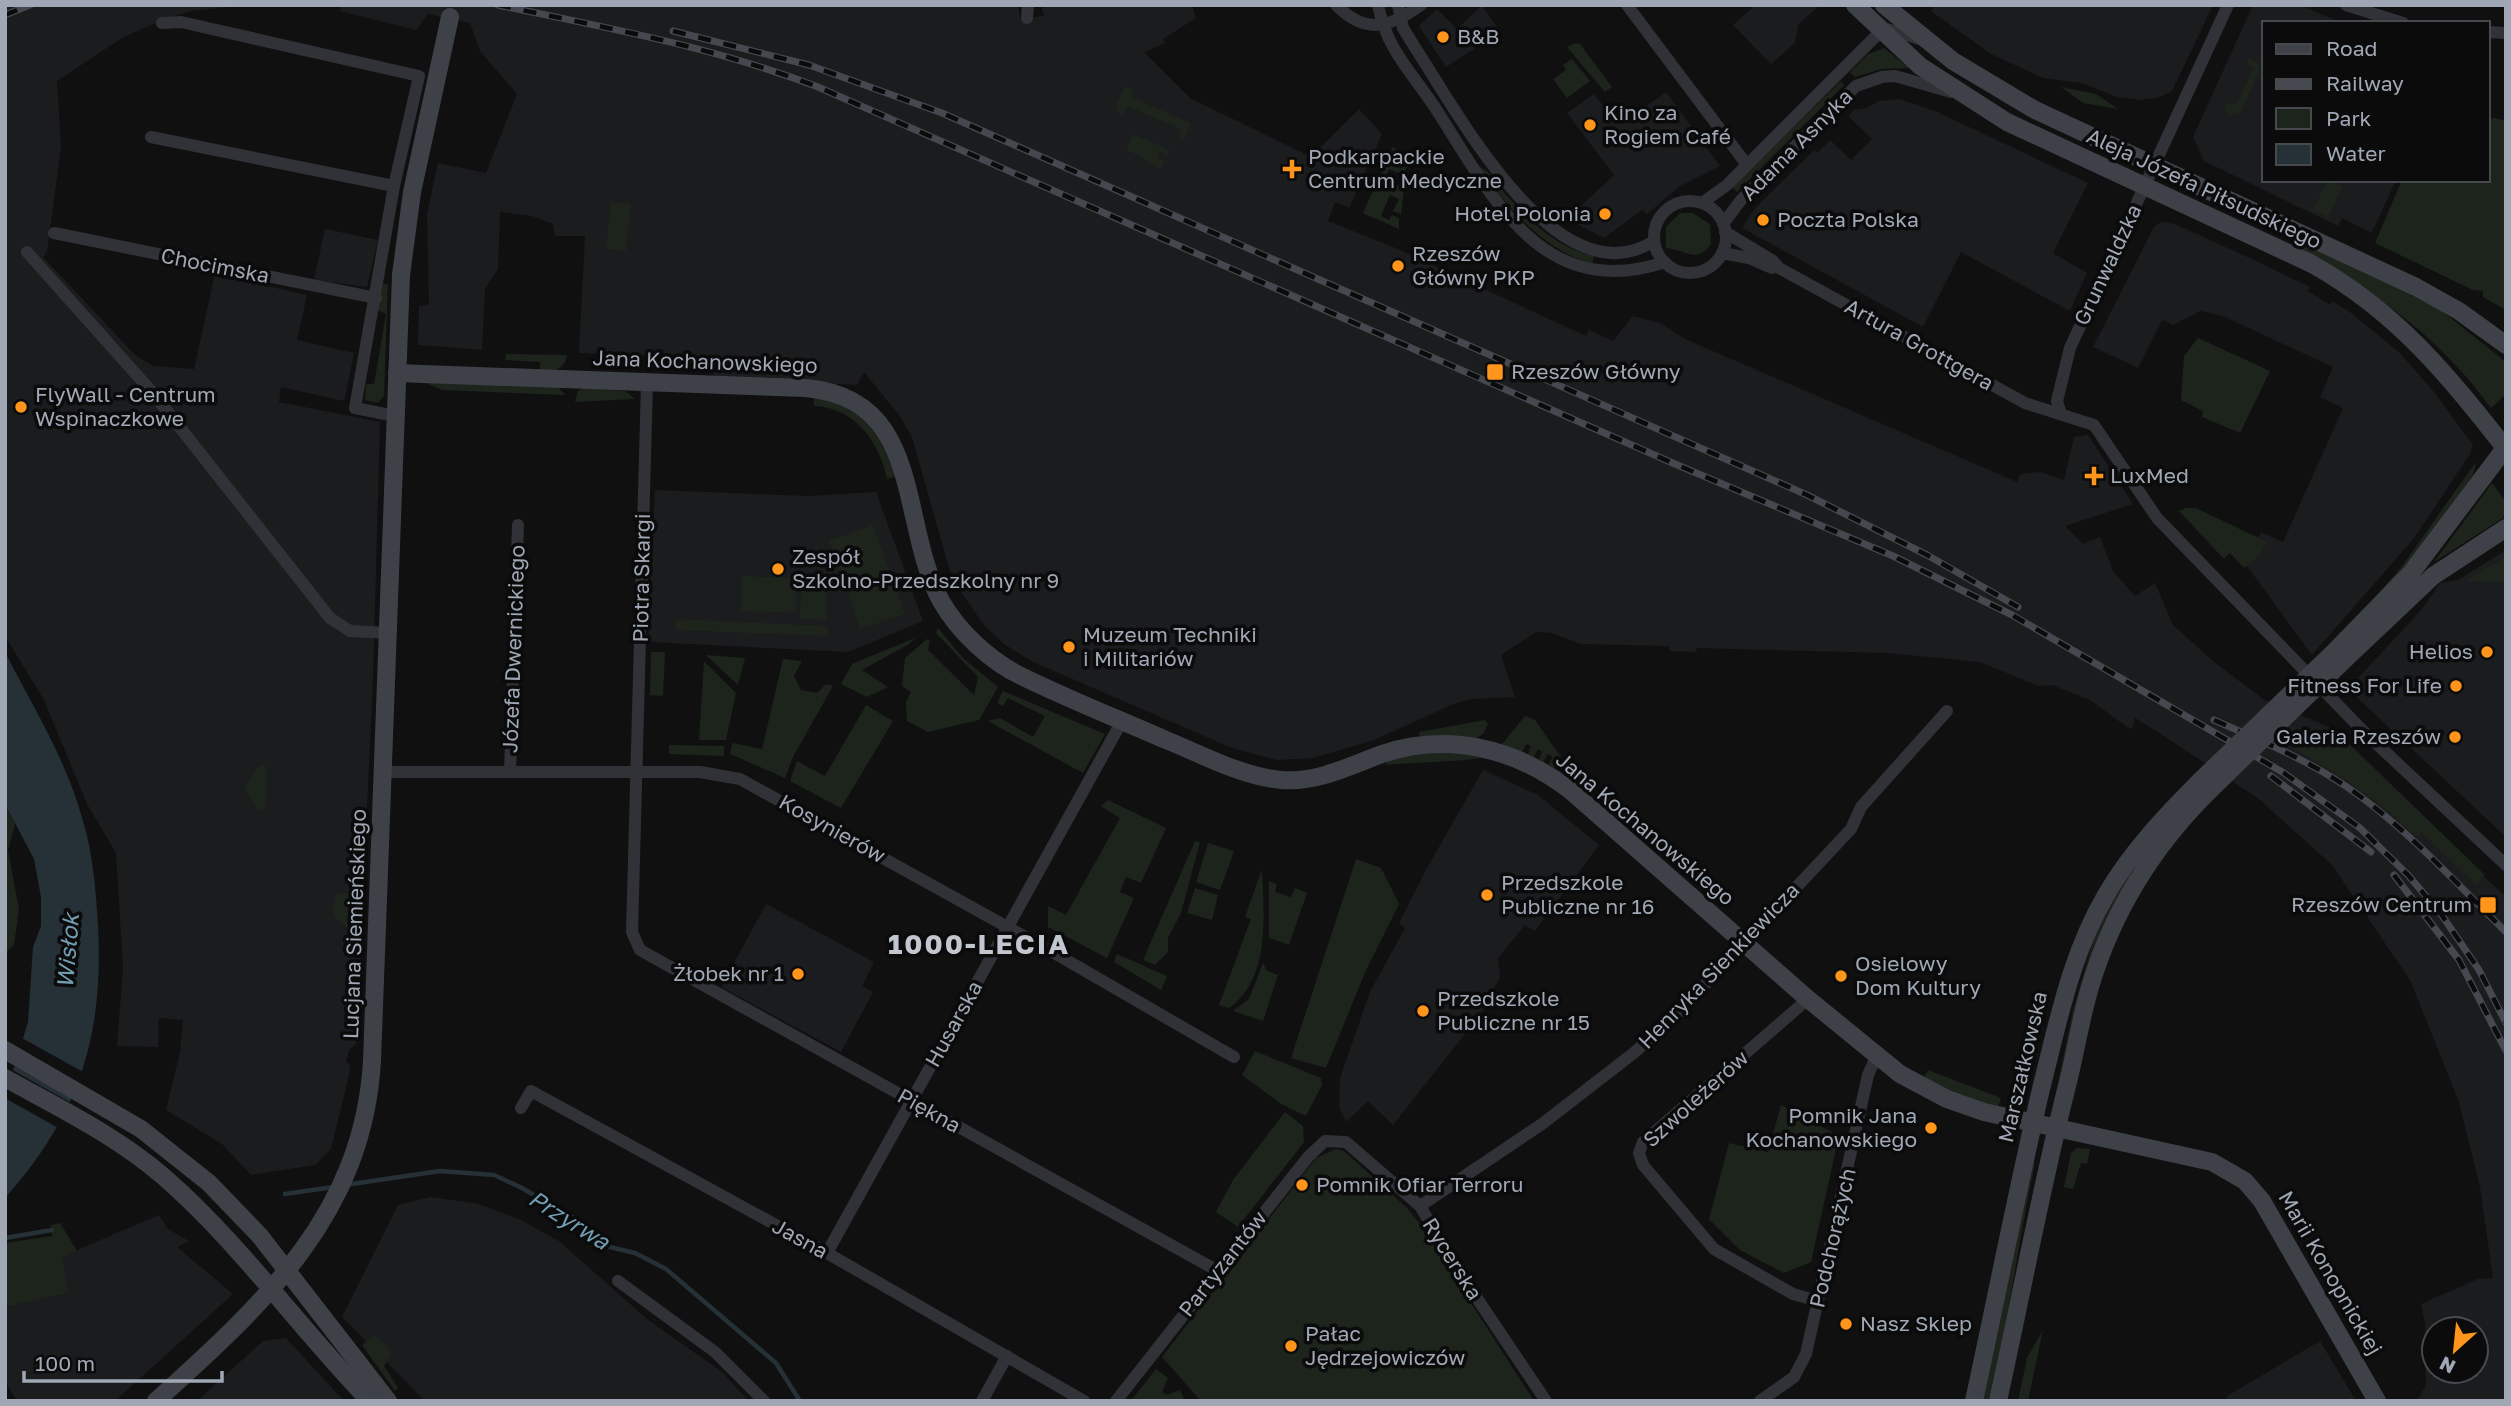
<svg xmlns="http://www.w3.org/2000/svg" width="2511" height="1406" font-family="'Golos Text',sans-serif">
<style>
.built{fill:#1b1c1e;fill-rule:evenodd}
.green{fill:#1c241c}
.water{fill:#253136}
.pier{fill:#101011}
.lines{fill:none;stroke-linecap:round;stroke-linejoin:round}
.stream{stroke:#253136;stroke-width:4.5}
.street{stroke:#303237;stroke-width:12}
.secondary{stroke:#3e4147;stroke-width:18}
.rail-casing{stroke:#45484e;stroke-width:7}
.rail{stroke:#0b0b0c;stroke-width:4.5;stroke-dasharray:13;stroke-linecap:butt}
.secondary-bridge{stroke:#3e4147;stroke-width:18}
.poi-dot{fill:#ff951a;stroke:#0b0b0c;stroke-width:2.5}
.labels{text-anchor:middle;stroke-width:7;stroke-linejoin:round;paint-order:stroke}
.poi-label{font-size:21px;fill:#9fa8b4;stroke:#0b0b0c;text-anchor:start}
.street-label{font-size:21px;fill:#9fa8b4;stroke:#0b0b0c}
.water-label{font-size:23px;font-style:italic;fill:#729db3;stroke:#0b0b0c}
.district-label{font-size:28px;font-weight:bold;letter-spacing:2px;fill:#c1c6cf;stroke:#0b0b0c}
</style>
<rect width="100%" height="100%" fill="#101011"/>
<g class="built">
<polygon points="5,5 248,5 190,11 160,21 122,38 57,81 61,147 47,252 43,257 135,355 153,366 194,369 215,274 307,295 297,340 354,353 345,398 344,401 281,387 279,402 380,422 373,678 356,1044 349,1050 346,1061 350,1065 349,1075 331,1149 315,1165 251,1175 222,1144 166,1110 180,1052 183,1020 159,1018 158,1047 117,1046 123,968 116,853 87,804 44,700 5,636"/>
<path d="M341,5h677l2,14 24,-3 -3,-11h151l4,13 -33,21 2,4 -21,9 46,46 121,59 48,-48 23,25 -33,74 -14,-6 -7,19 65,26 193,89 3,-6 24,11 20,-25 27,7 25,16 332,143 4,-8 19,-2 24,8 10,-43 14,-2 45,69 -68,22 18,18 17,-7 13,34 22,25 20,-13 18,42 41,37 49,37 68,29 40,43 135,126v504h-89l9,-16 -1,-62 -4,-19 57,-25 15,-1 -13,-91 -21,-85 -49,-122 -78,-115 -73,-66 -101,-67 -23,-14 -3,11 -5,-2 -37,-27 -38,-15 -14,1 -58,-24 -93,-9 -190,-5 -1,4 -26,-1 -1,-5 -89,-2 -28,-11 -16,-1 -35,23 14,42 -43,2 -16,4 -82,37 -61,18 -36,2 -45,-12 -199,-86 -29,-18 -20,-19 -24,-34 -11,-23 -37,-131 -13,-22 -35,-43 -7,13 -144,-8v-20l-134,-4 6,-117h-30l-2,-12 -21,-8 -32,-4 -2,57 -13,20 -3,61 -64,-5 1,-39 10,-1 -2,-91 11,-51 48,10 31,-79 -37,-43 -10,-28 -42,-9 -12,16 -76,-19zM2434,1329h42v42h-42z"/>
<polygon points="1482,5 1500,32 1446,67 1419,26 1437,9 1457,29"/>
<polygon points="1750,5 1820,5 1798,25 1795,43 1771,64 1733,25 1752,8"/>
<polygon points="1936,5 2213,5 2172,91 2157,98 2139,100 2117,97 2081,83 2043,78 1991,54 1931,11"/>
<polygon points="2253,5 2300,5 2342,23 2264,23 2264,180 2396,180 2372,233 2342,218 2338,226 2204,161 2193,137"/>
<polygon points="1666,92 1720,166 1680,186 1647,214 1642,210 1604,238 1567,219 1614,175 1567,113 1594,94 1611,116 1623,108 1631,117"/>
<polygon points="1900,99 1937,112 2088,183 2053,253 2087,273 2070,311 1961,252 1923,327 1742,228 1756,207 1814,150 1817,153 1830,140 1851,160 1872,139 1848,116 1854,110 1866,108 1879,101"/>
<polygon points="2161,222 2175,224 2254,260 2310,287 2308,291 2330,305 2332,301 2350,312 2400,353 2434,392 2473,445 2470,454 2415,537 2312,655 2244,562 2261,532 2283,542 2343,408 2320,397 2333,367 2223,316 2201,311 2173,325 2162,320 2138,368 2093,347 2154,227"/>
<polygon points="325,229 378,240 367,287 314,280"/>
<polygon points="655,490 808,496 876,492 923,621 848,652 648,642"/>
<polygon points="2506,550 2506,837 2348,689 2423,608 2440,583 2458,580"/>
<polygon points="1483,770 1538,795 1599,845 1535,931 1525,925 1498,958 1500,978 1494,988 1498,992 1393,1125 1368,1101 1346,1122 1339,1107 1340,1078 1370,992 1405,928 1399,923 1427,868"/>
<polygon points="766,904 874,962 862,986 873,992 841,1052 721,987"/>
<polygon points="431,1197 479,1204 521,1220 559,1241 647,1319 722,1372 749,1401 425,1401 342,1317 398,1205"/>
<polygon points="159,1215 168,1229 189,1241 177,1247 233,1294 115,1401 17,1401 5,1381 5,1307 67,1293 61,1257"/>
<polygon points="286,1338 344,1401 197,1401 263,1341"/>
<polygon points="2320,1341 2356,1401 2228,1401 2227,1396"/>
</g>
<g class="green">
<polygon points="1575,43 1580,44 1612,87 1605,92 1567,47"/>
<polygon points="1884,48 1909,68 1882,69 1855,77 1850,72 1868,54"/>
<polygon points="2249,58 2258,63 2260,69 2241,112 2231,115 2226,112 2225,106 2228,103 2236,105 2253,68 2247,64"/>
<polygon points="1572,59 1590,81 1567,98 1553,79 1566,70 1563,65"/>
<polygon points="1841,81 1844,85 1737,192 1732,187"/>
<polygon points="1125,87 1134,88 1131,97 1191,123 1184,140 1178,138 1181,129 1127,106 1122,115 1117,111 1116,103"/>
<polygon points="2061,87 2096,94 2118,109 2083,103"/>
<polygon points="2495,118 2506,121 2506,310 2483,297 2483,291 2473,290 2375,243 2402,180 2488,180 2488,119"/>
<polygon points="1133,134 1170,150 1167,157 1160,151 1157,159 1165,160 1161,169 1126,149"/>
<polygon points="1393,147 1408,154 1405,176 1389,169 1385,179 1404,188 1401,214 1393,211 1399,199 1390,195 1381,216 1389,220 1392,215 1399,218 1399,229 1363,213"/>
<path d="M1478,166l9,5c26,34 62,76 107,85l-2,8c-50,-15 -85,-57 -114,-98z"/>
<polygon points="2322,180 2343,186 2328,217 2313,210 2326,183"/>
<polygon points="611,202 631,204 626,251 606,249"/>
<path d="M1680,213h13l17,11 1,20c-14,21 -27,5 -45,4v-21z"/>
<path d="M2301,240l137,68 68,54v32l-15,14c-53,-73 -116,-116 -194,-159z"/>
<polygon points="383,284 388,284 384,396 378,403 365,400 366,384 374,384 386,314 377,310"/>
<polygon points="2198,338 2270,371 2240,433 2202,417 2203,411 2181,400 2184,356"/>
<path d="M506,354l61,1c-2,15 -15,17 -27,17v-10l-35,-2z"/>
<polygon points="424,382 558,387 565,395 442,390"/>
<polygon points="584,388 625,391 635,399 575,402 578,391"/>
<path d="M814,396c53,11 62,33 82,80l-9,3c-7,-37 -33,-72 -73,-73z"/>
<polygon points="2476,462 2473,475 2412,560 2369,605 2402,566"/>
<polygon points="2492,483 2506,502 2506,516 2434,562"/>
<polygon points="2186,508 2196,508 2267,542 2260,555 2244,568 2230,553 2224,559 2179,511"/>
<polygon points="873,525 905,614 860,629 829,541"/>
<polygon points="2506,557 2506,582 2467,581 2467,580"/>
<polygon points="742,576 797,578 796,613 741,611"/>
<polygon points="801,576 826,576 826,620 800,619"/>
<polygon points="676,619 828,626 827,636 676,630"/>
<polygon points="938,628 964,659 998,687 979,720 928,732 907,721 906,702 911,692 902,686 905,658 927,639 930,641 928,650 974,695 978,677 936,633"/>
<polygon points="915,638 909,644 862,670 888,687 867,697 841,684 852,664"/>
<polygon points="651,652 665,652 663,696 650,695"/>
<polygon points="706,655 745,658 738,685"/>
<polygon points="783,659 802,661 794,676 801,690 817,693 826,684 833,686 793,757 785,778 730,754 732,743 762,749"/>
<polygon points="704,661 736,693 726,740 699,740"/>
<polygon points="1003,691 1105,734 1083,773 988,721 1000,718 1033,737 1045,716 1008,698 1003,706 997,703"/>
<polygon points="866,705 893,721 841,808 790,781 797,761 825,776"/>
<polygon points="1525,716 1535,720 1561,757 1554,768 1548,765 1553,757 1548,754 1543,762 1539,759 1542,752 1538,749 1534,757 1528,754 1531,746 1526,744 1522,752 1502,744"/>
<polygon points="1485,720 1488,724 1483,734 1475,739 1420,739 1419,732"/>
<polygon points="2292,727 2304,734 2340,735 2485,875 2476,885 2422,832 2416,837 2390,813 2353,785 2280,739"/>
<polygon points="669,745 724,746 724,756 669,754"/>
<path d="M1460,751l22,6c-5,4 -80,6 -96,8v-5l19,-5z"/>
<polygon points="260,765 266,766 267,772 266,806 262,810 257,809 244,788"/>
<polygon points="1108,800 1166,828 1141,883 1126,877 1120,892 1134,898 1107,958 1048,927 1048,906 1066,915 1120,818 1101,806"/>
<polygon points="5,804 15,824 8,850 19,909 14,945 5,953"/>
<polygon points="1195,841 1200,842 1181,913 1168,938 1168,952 1155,965 1143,960"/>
<polygon points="1208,843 1234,851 1220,890 1196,882"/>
<polygon points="1356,859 1381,868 1399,904 1366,970 1326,1068 1291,1058"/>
<path d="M1262,869c2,46 9,110 -33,139l-10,-3 32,-86 -6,-2z"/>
<polygon points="2130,872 2131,875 2053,1109 2073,1010 2100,919"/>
<polygon points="353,874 361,874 359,921 351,924 349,930 335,918 332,909 338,893 352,893"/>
<polygon points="1269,881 1277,884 1275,892 1291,897 1295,888 1307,893 1289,945 1269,938"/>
<polygon points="1195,888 1218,895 1212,920 1187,913"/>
<polygon points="1117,954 1167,976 1161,990 1114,962"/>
<polygon points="1263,963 1267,971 1278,975 1263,1021 1233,1011 1249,999"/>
<polygon points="1255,1051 1321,1078 1322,1085 1306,1116 1281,1104 1242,1075"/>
<polygon points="1928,1070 2001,1098 1997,1109 1961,1097 1923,1079"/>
<polygon points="1781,1105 1839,1136 1811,1262 1784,1273 1740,1250 1709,1219 1729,1143 1768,1152"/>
<polygon points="1285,1112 1303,1126 1304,1142 1238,1227 1216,1212 1233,1180"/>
<polygon points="2077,1148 2090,1149 2087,1164 2081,1163 2073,1189 2064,1187 2071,1153"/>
<polygon points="1336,1149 1344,1151 1407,1208 1420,1224 1534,1401 1201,1401 1162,1357 1316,1158"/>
<path d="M2031,1162l4,1c-17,79 -27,159 -44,238h-10z"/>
<polygon points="60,1223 77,1251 62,1258 68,1293 5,1307 5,1243 52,1236 51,1225"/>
<polygon points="2043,1330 2028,1401 2018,1401 2027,1358"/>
<polygon points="374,1335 388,1348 391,1354 384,1366 398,1388 395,1391 362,1345"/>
<polygon points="1156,1369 1168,1378 1162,1392 1167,1395 1180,1390 1185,1401 1131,1401"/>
</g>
<path class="water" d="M5,652c28,55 62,109 78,169 10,33 13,70 15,105 6,110 -19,189 -93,272v-116l9,-14 14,-46 5,-75 8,-21v-29l-7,-38 -29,-55z"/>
<g class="pier">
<polygon points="20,1037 85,1073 75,1100 11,1064"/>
<polygon points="9,1068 73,1104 60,1129 5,1098 5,1075"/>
</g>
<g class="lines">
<g class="stream">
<polyline points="345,1185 440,1171 494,1175 520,1187 571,1216 610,1247 635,1253 666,1269 776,1363 800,1401"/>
<polyline points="285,1194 333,1187"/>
<polyline points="5,1238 52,1230"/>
</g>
<g class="street">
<path d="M1336,5c30,30 53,23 85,0"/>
<path d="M1378,5c9,45 32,65 56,101 56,86 106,198 231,156"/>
<path d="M1398,5l5,23 11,18c42,63 143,257 240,195"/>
<polyline points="1627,5 1747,165"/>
<polyline points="2346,5 2403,23"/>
<polyline points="1027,18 1028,5"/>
<polyline points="162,23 181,22 419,76 394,186 355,408 395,416"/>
<polyline points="2488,32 2506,33"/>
<polyline points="151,137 394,186"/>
<circle cx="1690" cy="237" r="36"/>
<polyline points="1702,203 1727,185 1875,37 1887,29 1920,39"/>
<polyline points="1723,224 1741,200 1856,86 1882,77 1895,76 1951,92"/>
<polyline points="1725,232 1773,261 1779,268 2025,403 2094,425 2157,518 2364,732 2506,865"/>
<polyline points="54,233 376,298"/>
<polyline points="27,252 152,392 330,618 350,631 387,633"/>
<polyline points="1722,253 1749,258 1772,268"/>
<polyline points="647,383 632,932 640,950 1218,1271"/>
<polyline points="2061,414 2057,401 2070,348 2228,5"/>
<polyline points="383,772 700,772 740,779 1056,954 1234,1057"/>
<polyline points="510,772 518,525"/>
<polyline points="1808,999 1643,1142 1639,1153 1643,1165 1714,1249 1793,1294 1818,1301"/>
<polyline points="521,1108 531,1091 827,1253 1084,1401"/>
<polyline points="1420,1206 1542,1124 1635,1052 1681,1010 1851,829 1861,807 1947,711"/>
<polyline points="827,1253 1122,721"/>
<polyline points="618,1281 715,1352 764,1401"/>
<polyline points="982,1401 1007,1356"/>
<polyline points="1116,1401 1308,1157 1325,1141 1346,1142 1420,1206 1456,1267 1546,1401"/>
<polyline points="1760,1401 1794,1377 1806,1354 1868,1075 1876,1057"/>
</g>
<g class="secondary">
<path d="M1855,5l65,61 87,56 305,142c85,48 134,109 194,185"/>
<polyline points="1884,5 1953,61 2035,110 2416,287 2459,311 2506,345"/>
<path d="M397,373l408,15c120,10 93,134 136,213 17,30 49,60 80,75 47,23 97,43 145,64 37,15 75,36 115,40 36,3 68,-14 101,-26 66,-22 134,-6 189,37l237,208 92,75 47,25 37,13 228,50 33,19 17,20 115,200"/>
<polyline points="2332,654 2411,573 2506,447"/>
<polyline points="2341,663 2433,576 2506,528"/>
<polyline points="5,1050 141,1129 209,1183 260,1236 388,1401"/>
<path d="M5,1078c54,30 112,58 159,99 76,66 135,151 206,224"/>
<path d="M156,1401c106,-96 207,-186 216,-340l29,-786 11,-83 38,-175"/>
<path d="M1974,1401c23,-106 43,-211 68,-316 17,-67 29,-130 64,-190 25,-43 59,-79 94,-114"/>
<path d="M1998,1401c23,-104 42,-208 68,-311 9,-34 14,-69 24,-103 23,-77 63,-141 120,-197"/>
</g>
<defs>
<g id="rail">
<path d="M498,5c109,23 216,42 320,82l857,377 218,92 119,59 272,158 76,55 48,47 33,39 38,56 27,53"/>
<polyline points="5,15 30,5"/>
<polyline points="673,31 809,65 942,113 1807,495 1927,555 2018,607"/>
<path d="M2214,720c50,22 99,42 143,74 54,39 101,91 149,138"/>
<polyline points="2271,776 2371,852"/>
<polyline points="2394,875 2459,960 2506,1051"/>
</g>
</defs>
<use href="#rail" class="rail-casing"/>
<use href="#rail" class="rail"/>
<g class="secondary-bridge">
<polyline points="2200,781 2332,654"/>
<polyline points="2210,790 2341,663"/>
</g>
</g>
<g class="poi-dot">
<circle cx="1443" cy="37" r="7"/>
<circle cx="1590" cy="125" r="7"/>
<path d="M1288.5 158.5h7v7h7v7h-7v7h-7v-7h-7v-7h7z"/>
<circle cx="1605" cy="214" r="7"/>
<circle cx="1763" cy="220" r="7"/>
<circle cx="1398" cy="266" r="7"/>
<rect x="1486" y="363" width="18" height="18" rx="3.5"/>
<circle cx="21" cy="407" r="7"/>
<path d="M2090.5 465.5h7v7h7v7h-7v7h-7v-7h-7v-7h7z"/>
<circle cx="778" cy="569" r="7"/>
<circle cx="1069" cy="647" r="7"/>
<circle cx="2487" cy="652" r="7"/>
<circle cx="2456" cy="686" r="7"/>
<circle cx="2455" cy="737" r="7"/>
<circle cx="1487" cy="895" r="7"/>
<rect x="2479" y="896" width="18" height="18" rx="3.5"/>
<circle cx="798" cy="974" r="7"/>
<circle cx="1841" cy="976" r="7"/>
<circle cx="1423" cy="1011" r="7"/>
<circle cx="1931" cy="1128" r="7"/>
<circle cx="1302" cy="1185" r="7"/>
<circle cx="1846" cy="1324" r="7"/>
<circle cx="1291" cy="1346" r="7"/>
</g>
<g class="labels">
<g class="poi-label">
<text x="1457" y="44">B&amp;B</text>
<text x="1604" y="120">Kino za<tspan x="1604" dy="24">Rogiem Café</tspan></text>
<text x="1308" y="164">Podkarpackie<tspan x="1308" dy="24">Centrum Medyczne</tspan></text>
<text x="1591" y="221" text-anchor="end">Hotel Polonia</text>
<text x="1777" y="227">Poczta Polska</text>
<text x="1412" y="261">Rzeszów<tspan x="1412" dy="24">Główny PKP</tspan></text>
<text x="1511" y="379">Rzeszów Główny</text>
<text x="35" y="402">FlyWall - Centrum<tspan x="35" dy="24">Wspinaczkowe</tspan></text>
<text x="2110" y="483">LuxMed</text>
<text x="792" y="564">Zespół<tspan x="792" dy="24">Szkolno-Przedszkolny nr 9</tspan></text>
<text x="1083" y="642">Muzeum Techniki<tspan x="1083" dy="24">i Militariów</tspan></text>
<text x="2473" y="659" text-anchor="end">Helios</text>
<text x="2442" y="693" text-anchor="end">Fitness For Life</text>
<text x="2441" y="744" text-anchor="end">Galeria Rzeszów</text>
<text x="1501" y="890">Przedszkole<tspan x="1501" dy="24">Publiczne nr 16</tspan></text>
<text x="2472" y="912" text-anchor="end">Rzeszów Centrum</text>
<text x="1855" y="971">Osielowy<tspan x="1855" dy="24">Dom Kultury</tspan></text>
<text x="784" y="981" text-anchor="end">Żłobek nr 1</text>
<text x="1437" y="1006">Przedszkole<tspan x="1437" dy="24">Publiczne nr 15</tspan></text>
<text x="1917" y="1123" text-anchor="end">Pomnik Jana<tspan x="1917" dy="24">Kochanowskiego</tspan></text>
<text x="1316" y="1192">Pomnik Ofiar Terroru</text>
<text x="1860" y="1331">Nasz Sklep</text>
<text x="1305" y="1341">Pałac<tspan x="1305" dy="24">Jędrzejowiczów</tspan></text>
</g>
<g class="street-label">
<text transform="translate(1797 145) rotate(-45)" y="7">Adama Asnyka</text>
<text transform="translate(2204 189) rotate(25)" y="7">Aleja Józefa Piłsudskiego</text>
<text transform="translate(2108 265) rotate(-65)" y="7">Grunwaldzka</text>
<text transform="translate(215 266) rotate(11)" y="7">Chocimska</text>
<text transform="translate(1919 345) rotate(29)" y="7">Artura Grottgera</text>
<text transform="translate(705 362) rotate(2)" y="7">Jana Kochanowskiego</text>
<text transform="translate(642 578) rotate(-89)" y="7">Piotra Skargi</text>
<text transform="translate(514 649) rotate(-88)" y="7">Józefa Dwernickiego</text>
<text transform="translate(832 829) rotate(29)" y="7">Kosynierów</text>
<text transform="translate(1645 829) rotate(40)" y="7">Jana Kochanowskiego</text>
<text transform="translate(355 924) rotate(-88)" y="7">Lucjana Siemieńskiego</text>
<text transform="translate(1719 966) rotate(-46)" y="7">Henryka Sienkiewicza</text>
<text transform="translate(954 1024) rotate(-61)" y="7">Husarska</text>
<text transform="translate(2023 1067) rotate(-77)" y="7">Marszałkowska</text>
<text transform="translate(1696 1099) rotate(-42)" y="7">Szwoleżerów</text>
<text transform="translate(929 1111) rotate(29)" y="7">Piękna</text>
<text transform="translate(1833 1238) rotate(-77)" y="7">Podchorążych</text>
<text transform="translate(800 1239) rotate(29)" y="7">Jasna</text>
<text transform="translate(1452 1259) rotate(58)" y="7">Rycerska</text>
<text transform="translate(1223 1264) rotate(-52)" y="7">Partyzantów</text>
<text transform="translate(2330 1273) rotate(60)" y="7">Marii Konopnickiej</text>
</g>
<g class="water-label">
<text transform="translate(68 951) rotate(-85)" y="8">Wisłok</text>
<text transform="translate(569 1220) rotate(32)" y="8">Przyrwa</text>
</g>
<g class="district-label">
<text x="979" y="954">1000-LECIA</text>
</g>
</g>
<rect width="2511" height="1406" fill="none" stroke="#9fa8b4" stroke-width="14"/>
<rect x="2262" y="21" width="228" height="161" fill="#0b0b0c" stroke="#464a4f" stroke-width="2"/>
<rect x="2276" y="44" width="35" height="10" fill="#3e4147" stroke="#464a4f" stroke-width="2"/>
<text x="2326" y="56" font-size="21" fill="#9fa8b4">Road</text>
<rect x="2276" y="79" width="35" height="10" fill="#45484e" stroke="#464a4f" stroke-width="2"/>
<text x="2326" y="91" font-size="21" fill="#9fa8b4">Railway</text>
<rect x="2276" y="108" width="35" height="21" fill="#1c241c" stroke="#464a4f" stroke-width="2"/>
<text x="2326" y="126" font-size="21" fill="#9fa8b4">Park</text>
<rect x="2276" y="144" width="35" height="21" fill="#253136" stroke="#464a4f" stroke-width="2"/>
<text x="2326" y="161" font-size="21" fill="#9fa8b4">Water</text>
<g transform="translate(2455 1350) rotate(207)"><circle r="33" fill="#0b0b0c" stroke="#464a4f" stroke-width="2"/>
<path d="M0-5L12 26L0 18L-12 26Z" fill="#ff951a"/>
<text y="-10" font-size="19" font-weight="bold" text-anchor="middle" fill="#9fa8b4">N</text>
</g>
<path d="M24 1371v10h198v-10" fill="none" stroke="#9fa8b4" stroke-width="3.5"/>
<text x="35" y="1371" font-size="21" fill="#9fa8b4" stroke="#0b0b0c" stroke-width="5" paint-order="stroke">100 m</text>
</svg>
